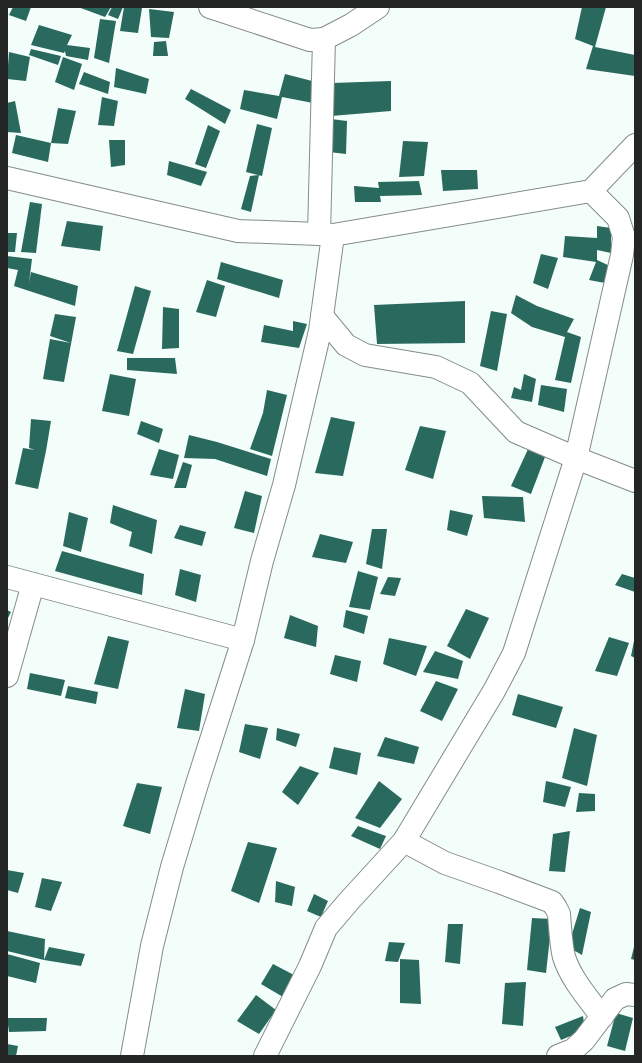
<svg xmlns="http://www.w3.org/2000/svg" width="642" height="1063" font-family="Karla,sans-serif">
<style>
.building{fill:#2a6a5e}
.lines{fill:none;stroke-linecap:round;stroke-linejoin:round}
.minor-casing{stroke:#848c8a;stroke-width:24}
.minor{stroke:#fff;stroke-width:22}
</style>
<rect width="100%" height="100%" fill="#f3fdfa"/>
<g class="building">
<polygon points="13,7 31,7 26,21 9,15"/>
<polygon points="78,7 111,7 105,17"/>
<polygon points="112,7 123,7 118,19 108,15"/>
<polygon points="124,7 138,7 142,8 138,33 120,31"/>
<polygon points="582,7 606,7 595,47 635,55 635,76 586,69 593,46 575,39"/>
<polygon points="149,9 174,12 169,38 151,37"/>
<polygon points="100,19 116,21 109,63 94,58"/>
<polygon points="39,25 72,35 67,45 90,48 88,60 66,56 65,51 64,53 31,45"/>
<polygon points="166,41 168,56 153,56 154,42"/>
<polygon points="31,49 61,56 58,65 29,55"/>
<polygon points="9,52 30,57 26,81 7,79"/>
<polygon points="63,57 82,64 74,90 55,82"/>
<polygon points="116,68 149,79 146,94 114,87"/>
<polygon points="84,72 110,82 108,94 79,84"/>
<polygon points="285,74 316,82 313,103 282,97 277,119 240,109 244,90 279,96"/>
<polygon points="391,81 391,111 331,116 332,83"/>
<polygon points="191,89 231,110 225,124 185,99"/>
<polygon points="102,97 118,101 114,126 98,125"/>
<polygon points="15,101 21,133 7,132 7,103"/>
<polygon points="58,108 76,111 68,144 51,143"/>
<polygon points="331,119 347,121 346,154 329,152"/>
<polygon points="257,124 272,128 262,176 246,172"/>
<polygon points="208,125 220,131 206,168 195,164"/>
<polygon points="16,135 51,143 48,162 12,153"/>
<polygon points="109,140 125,140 125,165 111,167"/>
<polygon points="403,141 428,142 424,176 399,177"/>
<polygon points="169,161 207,172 201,186 167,175"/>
<polygon points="441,170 477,170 478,189 443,191"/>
<polygon points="259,175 251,212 241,209 250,176"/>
<polygon points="419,181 422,195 380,196 381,202 355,202 354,186 379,188 378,182"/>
<polygon points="30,202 42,204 36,253 21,252"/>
<polygon points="67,221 103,226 100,251 61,246"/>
<polygon points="597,226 611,228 611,253 597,250 597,260 610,266 605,283 589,280 596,262 563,257 565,236 597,238"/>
<polygon points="7,233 17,233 15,252 7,252"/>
<polygon points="541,254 558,258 548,289 533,283"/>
<polygon points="7,256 32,259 29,283 31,272 78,286 75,306 14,286 18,270 7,268"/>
<polygon points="221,262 283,280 279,298 217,279"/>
<polygon points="207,280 225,286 216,317 196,312"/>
<polygon points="135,286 151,291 133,354 117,351"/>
<polygon points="516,295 537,306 574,319 567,332 581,337 571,383 555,380 565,337 532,327 511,313"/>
<polygon points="465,301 465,343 377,344 374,305"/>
<polygon points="163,307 179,309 179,348 162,349"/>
<polygon points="491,311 507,314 497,371 480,366"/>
<polygon points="55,314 76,317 64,382 43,379 50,339 71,343 50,336"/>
<polygon points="293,321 307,324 299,348 261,342 264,325 293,331"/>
<polygon points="127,358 175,358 177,374 127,370"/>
<polygon points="110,374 136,379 129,416 102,411"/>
<polygon points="524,374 536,379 532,402 511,398 514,387 521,390"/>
<polygon points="541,385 567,389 564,412 538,405"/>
<polygon points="267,390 287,395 272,456 250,449 263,413"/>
<polygon points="331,417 355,422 343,476 315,473"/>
<polygon points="31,419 51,421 46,451 38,489 15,484 23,448 35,450 29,448"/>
<polygon points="141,421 163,429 159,443 137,434"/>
<polygon points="420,426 446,431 433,479 405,470"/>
<polygon points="189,435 217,442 271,459 267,476 215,459 184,458"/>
<polygon points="529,447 545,457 531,494 511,486"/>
<polygon points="159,449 179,455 173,479 150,475"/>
<polygon points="183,462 192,465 186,488 174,488"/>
<polygon points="245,491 262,496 254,533 234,528"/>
<polygon points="482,496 523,497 525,522 484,518"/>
<polygon points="113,505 157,520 152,554 129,546 132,532 110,523"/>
<polygon points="450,510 473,515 467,536 447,530"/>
<polygon points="69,512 88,518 81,552 63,546"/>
<polygon points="180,525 206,532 202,546 174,538"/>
<polygon points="372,529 387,529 382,569 366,564"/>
<polygon points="320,534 353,542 346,563 312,557"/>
<polygon points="62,551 144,574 142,595 55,571"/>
<polygon points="180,569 201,575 196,602 175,595"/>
<polygon points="358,571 378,577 370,610 349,607"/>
<polygon points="622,574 635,578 635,592 615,585"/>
<polygon points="388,577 401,578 395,596 380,594"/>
<polygon points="466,609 489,618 470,659 447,646"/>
<polygon points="7,610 11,612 7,620"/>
<polygon points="346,610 368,616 364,634 343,627"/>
<polygon points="290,615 318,626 316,647 284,638"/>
<polygon points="108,636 129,641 118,689 94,684"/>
<polygon points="609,637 629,643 617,676 595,671"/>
<polygon points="389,638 427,646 416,676 383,664"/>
<polygon points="634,641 635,641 635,658 631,656"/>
<polygon points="435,651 463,661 458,679 423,672"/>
<polygon points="335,655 361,661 357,682 330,674"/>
<polygon points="30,673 65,680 61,696 27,689"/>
<polygon points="436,681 458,689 442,721 420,711"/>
<polygon points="68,686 98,692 96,704 65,698"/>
<polygon points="185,689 205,694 199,731 177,728"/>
<polygon points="518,694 563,707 556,728 512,715"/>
<polygon points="245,724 268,728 260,759 239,752"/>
<polygon points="277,728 300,734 296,747 276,740"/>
<polygon points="574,728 597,735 587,786 562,778"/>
<polygon points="385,737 419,747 414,764 377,756"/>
<polygon points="334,747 361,753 357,775 329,768"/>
<polygon points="300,766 319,773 298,805 282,792"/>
<polygon points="379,781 402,799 380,828 355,818"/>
<polygon points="546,781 571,787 565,807 543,802"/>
<polygon points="137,783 162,787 150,834 123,826"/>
<polygon points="579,793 595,794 595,811 576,812"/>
<polygon points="358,826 386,836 380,849 351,836"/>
<polygon points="570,831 565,872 549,871 553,834"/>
<polygon points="248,842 277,848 259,903 231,891"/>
<polygon points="7,870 24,873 18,893 7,890"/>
<polygon points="42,878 62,882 51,911 35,907"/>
<polygon points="276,881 295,887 292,906 275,902"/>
<polygon points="314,894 328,901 321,917 307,911"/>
<polygon points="580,908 591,912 582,955 568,947"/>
<polygon points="532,918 552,919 546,973 527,970"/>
<polygon points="448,924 463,924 460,964 445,962"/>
<polygon points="7,931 45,939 44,960 7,951"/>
<polygon points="389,942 405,943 398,962 385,961"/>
<polygon points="49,947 85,954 81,966 44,960"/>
<polygon points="634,947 635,947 635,960 631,959"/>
<polygon points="7,954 40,963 36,983 7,976"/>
<polygon points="400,959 419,960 421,1004 400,1003"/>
<polygon points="273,964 294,975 283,997 261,984"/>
<polygon points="526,982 523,1026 502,1024 505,983"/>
<polygon points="256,995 276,1010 259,1034 237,1021"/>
<polygon points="616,1013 633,1018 625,1051 607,1046"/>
<polygon points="583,1016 585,1030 561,1040 555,1027"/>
<polygon points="7,1018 47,1018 46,1031 9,1032"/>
<polygon points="7,1044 18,1046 16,1056 7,1056"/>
</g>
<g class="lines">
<defs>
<g id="minor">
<polyline points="210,7 310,40 324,39 319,234"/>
<polyline points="324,39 351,25 378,7"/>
<polyline points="7,178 238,231 319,234 333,235 591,191 635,145"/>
<polyline points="322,316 346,345 365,355 436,367 470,383 516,432 576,458 635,481"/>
<polyline points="7,577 243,640"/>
<polyline points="7,676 33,584"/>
<path d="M404,841l41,22 54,19 53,20 4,6 3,6c1,12 2,32 5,43 7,22 24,41 38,60"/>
<polyline points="132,1056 152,946 172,867 197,784 243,640 262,561 284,485 320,331 333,235"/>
<polyline points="265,1056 310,966 326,928 349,901 404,841 494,691 514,653 576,458 622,255 624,237 618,218 591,191"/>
<polyline points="558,1056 573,1050 584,1040 615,999 626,994 635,995"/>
</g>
</defs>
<use href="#minor" class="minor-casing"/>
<use href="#minor" class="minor"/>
</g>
<rect width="642" height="1063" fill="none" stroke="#232625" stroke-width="16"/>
</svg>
